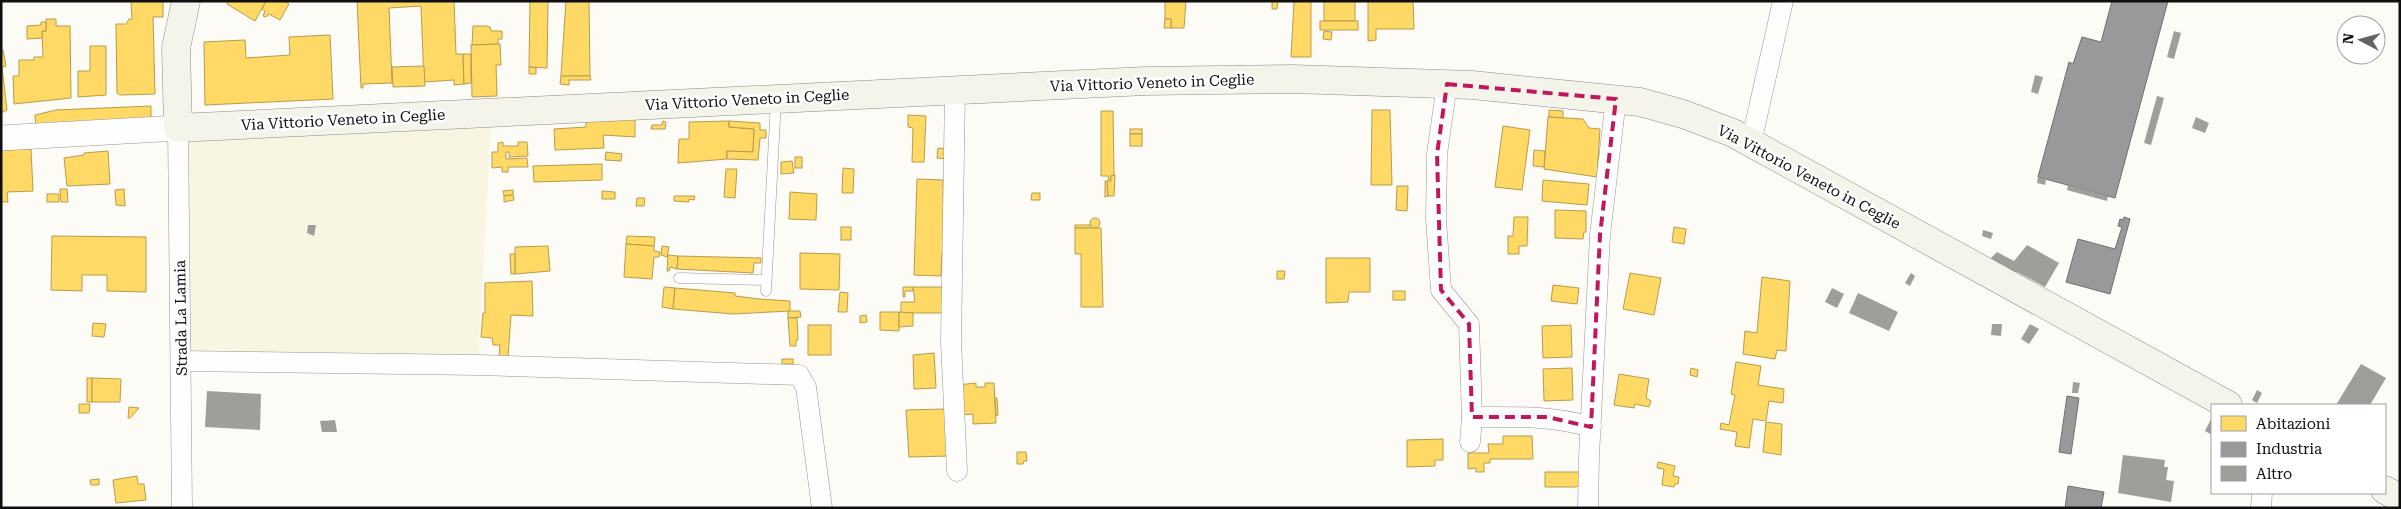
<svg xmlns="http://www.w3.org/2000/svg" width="2401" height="509" font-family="'Roboto Serif',serif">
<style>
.farmland{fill:#f8f6e2}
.homes{fill:#ffd966;stroke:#b79c4c}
.industry{fill:#999;stroke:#707070}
.building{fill:#a09e9a}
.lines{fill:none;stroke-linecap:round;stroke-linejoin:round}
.service-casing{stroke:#969593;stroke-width:11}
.minor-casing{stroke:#969593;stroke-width:21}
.tertiary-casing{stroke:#969593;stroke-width:26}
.secondary-casing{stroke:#8c8c89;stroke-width:29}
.service{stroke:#fffefe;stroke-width:10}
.minor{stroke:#fffefe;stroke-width:20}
.tertiary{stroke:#fffefe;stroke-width:25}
.secondary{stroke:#f5f4eb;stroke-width:28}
.marked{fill:none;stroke:#c2185b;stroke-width:4;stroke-dasharray:10 6;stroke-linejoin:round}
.labels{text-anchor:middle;stroke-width:5;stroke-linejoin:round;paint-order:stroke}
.street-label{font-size:15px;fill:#0f0f0f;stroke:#fff}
</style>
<rect width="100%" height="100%" fill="#fcfbf5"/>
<polygon class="farmland" points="491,124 478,362 190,353 187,349 186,138 397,129 440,129"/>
<g class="homes">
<polygon points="131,1 163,1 163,17 153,17 155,94 120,95 117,93 116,24 126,24 129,19 132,19"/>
<polygon points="229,1 266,1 255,21 227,4"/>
<polygon points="266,1 284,1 289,4 280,20 269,14 266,17 263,16 265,11 262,9"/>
<polygon points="357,1 454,1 456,54 463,54 464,84 454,85 454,80 424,82 421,6 389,8 392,83 363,84 363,88 361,88"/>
<polygon points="530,1 548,1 547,68 529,67"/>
<polygon points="566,1 589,1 590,76 561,76"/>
<polygon points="1165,1 1186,1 1184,28 1171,28 1171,19 1165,19"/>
<polygon points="1272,1 1278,1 1277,9 1272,9"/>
<polygon points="1311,1 1311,57 1291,57 1294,2"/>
<rect x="1324" y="1" width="31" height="20"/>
<polygon points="1368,1 1413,1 1414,29 1376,29 1376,40 1368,41"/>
<polygon points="46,19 56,19 56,26 70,26 71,98 14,104 13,76 19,76 19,60 34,60 34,57 43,57 42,31 46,31"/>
<polygon points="1165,19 1171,19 1171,28 1164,28"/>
<rect x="1320" y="21" width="38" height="9"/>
<polygon points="41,22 46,22 46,31 42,31 42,38 27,39 27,26 41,25"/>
<polygon points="473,26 486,26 490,27 491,31 502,31 502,39 498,39 498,44 472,45"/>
<polygon points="1324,31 1332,32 1331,40 1323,39"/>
<polygon points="330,35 333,99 205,105 204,42 245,40 246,58 290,55 289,37"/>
<polygon points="498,44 500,44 501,65 496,65 497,96 472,97 471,45"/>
<polygon points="90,46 106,46 106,95 78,97 78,71 90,71"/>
<polygon points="1,50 3,50 6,66 2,67 7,110 1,113"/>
<polygon points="463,54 471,54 471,83 464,84"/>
<polygon points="424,66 425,86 393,87 392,67"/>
<polygon points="529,67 536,68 536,74 529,74"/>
<polygon points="561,76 590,76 591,80 569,80 569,85 560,84"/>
<polygon points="151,106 151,120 36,128 35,115 56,110"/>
<polygon points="1372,110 1390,110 1392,185 1371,185"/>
<polygon points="1549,110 1563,111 1563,118 1549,117"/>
<polygon points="1101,111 1113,111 1114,176 1111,176 1111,181 1109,181 1108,176 1101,176"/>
<polygon points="908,115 926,116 924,162 912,162 913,128 908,127"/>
<polygon points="635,117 635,137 603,135 604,148 555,150 554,129 586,127 586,119"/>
<polygon points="1548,117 1583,119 1589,128 1600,129 1597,177 1544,169"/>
<polygon points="663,121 666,122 665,129 651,129 652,125 662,125"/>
<polygon points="729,121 729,127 754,129 753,152 727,151 727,159 678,163 679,139 689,139 689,122"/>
<polygon points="729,121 760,123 760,130 766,130 766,138 760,138 758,160 727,159 727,151 753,152 754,129 729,127"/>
<polygon points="1503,126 1530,130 1522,190 1495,187"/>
<rect x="1130" y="129" width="12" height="5"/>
<rect x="1130" y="134" width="12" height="12"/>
<polygon points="503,142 503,146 518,146 518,142 527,142 528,156 509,157 509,152 506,152 506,159 527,158 528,167 508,167 508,172 502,172 502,167 492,168 492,152 498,152 498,143"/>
<polygon points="938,148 947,149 947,159 937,158"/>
<polygon points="31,149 33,191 7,192 8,202 1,202 1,150"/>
<polygon points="1534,150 1545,151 1544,167 1533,166"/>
<polygon points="108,151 110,184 67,186 64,158 84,155 84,153"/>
<polygon points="606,152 622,154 621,161 605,160"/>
<rect x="795" y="157" width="7" height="11"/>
<polygon points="792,161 794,173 781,174 781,162"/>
<polygon points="602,164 602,180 534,182 533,166"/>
<polygon points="843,168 854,169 853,193 842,193"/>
<polygon points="726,169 737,169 735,198 724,197"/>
<polygon points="1115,175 1114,196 1108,196 1107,181 1111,181 1111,176"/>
<polygon points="917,179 943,180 944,252 942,253 941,276 914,275"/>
<polygon points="1543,180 1589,184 1587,205 1542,201"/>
<polygon points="1105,181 1107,181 1108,196 1105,197"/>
<polygon points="1397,186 1408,186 1407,211 1396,210"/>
<polygon points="60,189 67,189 68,202 61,202"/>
<polygon points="124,189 125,206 116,205 115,190"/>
<polygon points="513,190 513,195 504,196 503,191"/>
<polygon points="602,191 615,192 615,199 602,199"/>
<polygon points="790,192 817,194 816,220 789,219"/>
<polygon points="1032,193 1040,193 1040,200 1031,200"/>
<rect x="47" y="194" width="12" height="8"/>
<polygon points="513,195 514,200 504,202 504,196"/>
<polygon points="674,196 695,196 694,200 689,199 689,202 674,201"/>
<polygon points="637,198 645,198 644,206 636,206"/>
<polygon points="1555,210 1586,211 1586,232 1584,232 1583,239 1555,238"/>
<polygon points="1514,217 1528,217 1527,246 1519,246 1519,254 1508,254 1508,236 1513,236"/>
<circle cx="1095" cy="223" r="5"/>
<rect x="1075" y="225" width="15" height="3"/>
<rect x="841" y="227" width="10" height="13"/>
<polygon points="1674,227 1686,229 1684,244 1672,242"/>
<polygon points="1075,228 1101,228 1103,307 1081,307 1081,254 1075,254"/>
<polygon points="52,236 146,237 146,292 107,291 107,275 82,275 82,291 51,290"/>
<polygon points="627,236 655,237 654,246 626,244"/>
<polygon points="626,244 654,246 654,251 660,252 659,257 654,257 652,279 624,277"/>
<polygon points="548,246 550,271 515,274 515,247"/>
<polygon points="662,246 669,247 667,257 661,255"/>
<polygon points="800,253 840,254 839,290 800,289"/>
<polygon points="510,254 515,254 515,274 511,274"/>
<polygon points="668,255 678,256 677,269 670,267 669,271 667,271"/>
<polygon points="678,256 761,258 761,263 754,263 753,273 677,269"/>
<polygon points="1326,258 1370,258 1370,292 1349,292 1348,302 1326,303"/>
<polygon points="1277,271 1285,271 1284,279 1277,279"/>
<polygon points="1630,273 1661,278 1654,315 1623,309"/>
<polygon points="1762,277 1790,281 1786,351 1777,350 1775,359 1743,354 1745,331 1757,333"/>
<polygon points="532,281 533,316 511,315 508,357 499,356 500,345 493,345 492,338 481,337 483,313 485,313 485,283"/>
<polygon points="1553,285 1579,288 1577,304 1551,301"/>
<polygon points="664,287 675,288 673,309 662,307"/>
<polygon points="903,287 913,287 913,291 905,291 905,297 903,297"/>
<polygon points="913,287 943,287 942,313 901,313 901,302 915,302"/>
<polygon points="675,288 735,293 735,296 759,299 790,301 790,311 733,314 673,309"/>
<rect x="1393" y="291" width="12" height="9"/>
<polygon points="840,292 848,293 847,312 838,312"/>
<polygon points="788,311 800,311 801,317 788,318"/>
<polygon points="880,312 899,312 899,331 880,330"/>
<polygon points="899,312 913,313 913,326 899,327"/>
<polygon points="866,315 867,322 860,323 860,316"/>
<polygon points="788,318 797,318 798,340 796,340 796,346 790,346"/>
<polygon points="93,323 106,324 104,337 92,336"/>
<rect x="808" y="325" width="23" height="30"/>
<polygon points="1571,325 1572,357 1543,358 1542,326"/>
<polygon points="934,353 936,388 914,389 913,355"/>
<rect x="782" y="359" width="11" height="5"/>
<polygon points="1736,362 1761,366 1758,385 1784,389 1783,403 1769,401 1766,421 1753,419 1749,448 1735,446 1737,432 1720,429 1721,423 1729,425 1735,395 1731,394"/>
<polygon points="1572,368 1573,400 1544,401 1543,369"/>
<polygon points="1691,368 1698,370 1697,377 1690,375"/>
<polygon points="1619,374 1649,379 1646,398 1651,401 1649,407 1635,404 1634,408 1614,405"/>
<rect x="87" y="378" width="5" height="24"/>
<polygon points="92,378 121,379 120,402 92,402"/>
<polygon points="976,383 976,387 985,387 985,383 994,383 996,423 973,424 973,414 958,415 957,385"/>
<polygon points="995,398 997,398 998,415 996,416"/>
<polygon points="79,404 90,404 89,413 79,413"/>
<polygon points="129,407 139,408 130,418 128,418"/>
<polygon points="945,409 948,456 909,457 906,410"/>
<polygon points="1766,422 1782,424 1781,455 1763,452"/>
<polygon points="1503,436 1532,436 1533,459 1490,459 1490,463 1484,463 1484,472 1476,472 1476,468 1468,469 1468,453 1489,453 1488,444 1503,444"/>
<polygon points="1443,439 1443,460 1435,460 1435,466 1407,467 1407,440"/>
<polygon points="1017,452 1026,452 1027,461 1024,461 1023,464 1017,464"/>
<polygon points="1658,462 1675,466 1673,476 1679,477 1678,484 1675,484 1674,487 1662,485 1664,469 1657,468"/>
<polygon points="1545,472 1580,472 1580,484 1576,487 1545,487"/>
<polygon points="137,476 138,484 144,484 146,500 116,503 113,480"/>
<polygon points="99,479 99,485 91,485 90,480"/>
</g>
<g class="industry">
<polygon points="2112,1 2168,1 2115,198 2038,177 2069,62 2073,64 2082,37 2101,42"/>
<polygon points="2124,217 2130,219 2110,294 2066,282 2078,239 2115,249 2122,227 2118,226 2120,219 2123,220"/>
<polygon points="2067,396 2079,398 2071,454 2059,452"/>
<polygon points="2068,486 2104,492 2101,508 2065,508"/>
</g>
<g class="building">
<polygon points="2174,31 2181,33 2174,59 2167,57"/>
<polygon points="2035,75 2043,77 2038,94 2031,92"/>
<polygon points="2157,96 2164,98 2151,145 2144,143"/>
<polygon points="2196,117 2209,123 2205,133 2192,128"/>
<polygon points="2038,177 2046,180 2045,185 2037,183"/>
<polygon points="2068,185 2108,196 2107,201 2067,190"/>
<polygon points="308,225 316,225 314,236 307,233"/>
<polygon points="1983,230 1993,233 1991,239 1982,236"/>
<polygon points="2027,245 2059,263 2045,287 2017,272 2010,272 1991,262 1991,258 1997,252 2014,261"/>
<polygon points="1911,273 1915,276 1910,286 1905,283"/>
<polygon points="1832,288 1844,294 1837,308 1825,302"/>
<polygon points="1858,293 1898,312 1889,331 1849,313"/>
<polygon points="1992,324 2002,324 2001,336 1991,335"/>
<polygon points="2030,324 2039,329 2029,344 2021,339"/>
<polygon points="2361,364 2386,378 2370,405 2336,405"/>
<polygon points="2073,382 2080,383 2078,393 2072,393"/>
<polygon points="2257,390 2262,393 2257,403 2252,400"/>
<polygon points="207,391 261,394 260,430 205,427"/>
<polygon points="2211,419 2212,420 2212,435 2205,431"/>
<polygon points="335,420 337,432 322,432 320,421"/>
<polygon points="2123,455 2165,460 2164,467 2168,467 2166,480 2174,481 2171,502 2118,493"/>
</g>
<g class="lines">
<defs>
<g id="service">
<polyline points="679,278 766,280"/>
<polyline points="766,291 776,100"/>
</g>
<g id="minor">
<polyline points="1447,84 1437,154 1436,219 1441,290 1469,324 1472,417 1470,442"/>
<polyline points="955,90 951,342 957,471"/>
<polyline points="178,128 182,508"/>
<polyline points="1751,143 1783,1"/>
<polyline points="182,361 479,365 799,375 806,387 822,508"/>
<path d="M1472,417c41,0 80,-2 119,10"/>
<polyline points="1588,508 1589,457 1600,235 1616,99"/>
<polyline points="2261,508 2262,493"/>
</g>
<polyline id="tertiary" points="1,138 178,128"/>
<g id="secondary">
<polyline points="186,1 176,48 178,128 1146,81 1293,79 1472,85 1640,102 1683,114 1733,133 2228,405"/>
<polyline points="2385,490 2400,498"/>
</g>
</defs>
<use href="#service" class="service-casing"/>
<use href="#minor" class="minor-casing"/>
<use href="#tertiary" class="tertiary-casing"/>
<use href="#secondary" class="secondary-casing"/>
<use href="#service" class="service"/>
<use href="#minor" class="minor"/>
<use href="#tertiary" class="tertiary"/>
<use href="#secondary" class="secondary"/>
</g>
<path class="marked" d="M1447,84l169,15 -16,136 -9,192 -44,-10h-75l-3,-93 -28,-34 -4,-136z"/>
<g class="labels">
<g class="street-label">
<text transform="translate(1152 83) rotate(-2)" y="5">Via Vittorio Veneto in Ceglie</text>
<text transform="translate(747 100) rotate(-3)" y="5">Via Vittorio Veneto in Ceglie</text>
<text transform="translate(343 120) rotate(-3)" y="5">Via Vittorio Veneto in Ceglie</text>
<text transform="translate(1809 177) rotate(28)" y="5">Via Vittorio Veneto in Ceglie</text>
<text transform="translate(181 318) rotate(-91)" y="5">Strada La Lamia</text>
</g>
</g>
<rect width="2401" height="509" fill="none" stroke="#0f0f0f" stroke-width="5"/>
<rect x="2211" y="404" width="175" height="90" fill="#ffffff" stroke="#9f9f9f"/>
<rect x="2221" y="416" width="25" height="15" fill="#ffd966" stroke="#9f9f9f"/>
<text x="2256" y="429" font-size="15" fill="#0f0f0f">Abitazioni</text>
<rect x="2221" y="442" width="25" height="15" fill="#999999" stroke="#9f9f9f"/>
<text x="2256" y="454" font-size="15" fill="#0f0f0f">Industria</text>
<rect x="2221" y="466" width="25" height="15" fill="#a09e9a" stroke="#9f9f9f"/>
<text x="2256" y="479" font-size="15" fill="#0f0f0f">Altro</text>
<g transform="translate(2361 40) rotate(276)"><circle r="24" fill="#ffffff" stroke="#9f9f9f"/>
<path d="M0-4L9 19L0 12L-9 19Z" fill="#626260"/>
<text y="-8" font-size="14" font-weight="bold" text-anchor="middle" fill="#0f0f0f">N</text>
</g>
</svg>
